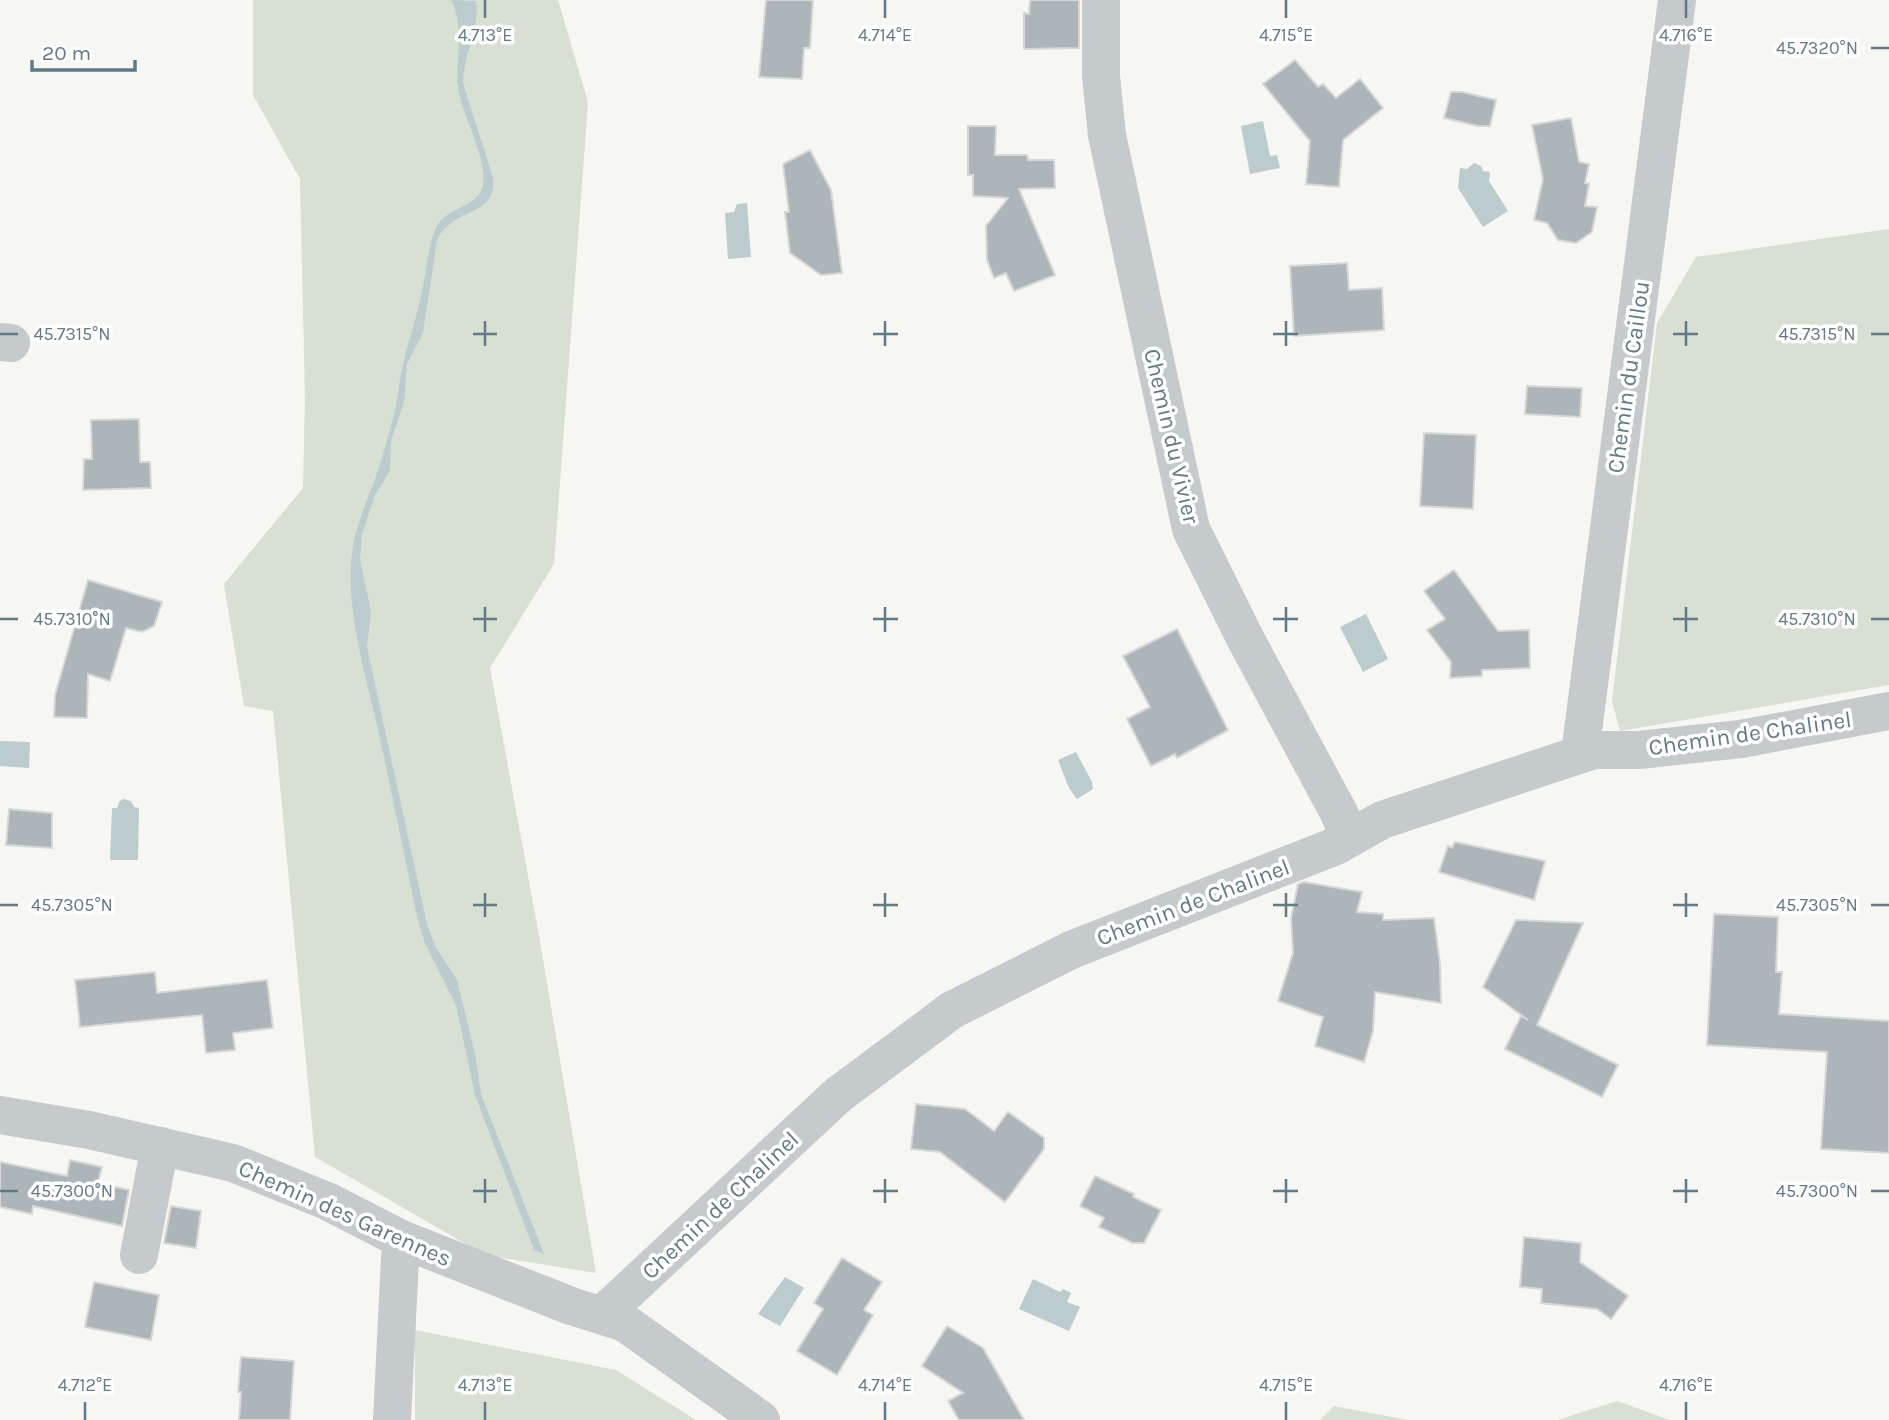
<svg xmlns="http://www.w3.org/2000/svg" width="1889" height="1420" font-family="Karla,sans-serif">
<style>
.green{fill:#d8dfd3}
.water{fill:#bccbce}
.building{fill:#acb6ba;stroke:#d8d7d5;stroke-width:2}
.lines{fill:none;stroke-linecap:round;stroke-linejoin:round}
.minor{stroke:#c5cacc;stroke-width:38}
.ticks{fill:none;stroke:#627a86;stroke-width:2.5}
.labels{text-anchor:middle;stroke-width:7;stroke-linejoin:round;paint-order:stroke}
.street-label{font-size:23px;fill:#627a86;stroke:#fff}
.ticks-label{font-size:18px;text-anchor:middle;fill:#627a86;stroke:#fff;stroke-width:7;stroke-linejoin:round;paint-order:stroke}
</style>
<rect width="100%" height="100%" fill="#f6f6f2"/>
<g class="green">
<polygon points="253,0 558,0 588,102 554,564 490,668 539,936 596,1273 485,1255 315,1157 273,711 244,706 224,584 303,488 305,397 300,179 253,95"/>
<polygon points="1889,229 1889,685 1620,731 1612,701 1657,323 1696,257"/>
<polygon points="415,1330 616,1370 696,1420 415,1420"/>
<polygon points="1617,1401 1670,1420 1558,1420"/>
<polygon points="1334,1406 1408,1420 1320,1420"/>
</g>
<g class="water">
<path d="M451,0l25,1c4,28 -13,54 -13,82l30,95c4,40 -40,28 -56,62l-14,93 -16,31 -3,38 -13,39 -1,30 -15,24 -13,40 -2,25 11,51 -4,36 60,277 8,22 22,34 18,74 6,40 63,160 -10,-4 -59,-155 -19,-90 -31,-62 -8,-26c-13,-64 -26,-128 -40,-192 -12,-52 -32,-119 -25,-172 4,-31 18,-57 27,-86 6,-18 11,-38 16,-56 3,-14 4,-28 7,-42 6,-28 16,-55 21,-82 4,-19 5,-39 12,-57 8,-23 43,-21 48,-45 5,-23 -19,-67 -24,-92 -6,-32 8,-62 -8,-93z"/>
<polygon points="1263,121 1270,156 1277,155 1280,168 1250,174 1241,126"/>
<polygon points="1474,163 1481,166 1483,171 1490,172 1489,181 1508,211 1483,227 1458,188 1460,168 1467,169"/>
<polygon points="747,203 751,257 728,259 725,213 734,212 737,204"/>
<polygon points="1366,614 1388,659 1363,672 1340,627"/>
<polygon points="0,741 30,742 29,768 0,766"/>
<polygon points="1076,752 1092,782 1093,789 1077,799 1069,788 1058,760"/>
<polygon points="123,799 131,801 134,807 139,808 138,860 110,860 112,808 117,808 119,802"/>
<polygon points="785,1277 804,1288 780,1326 758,1314"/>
<polygon points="1033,1279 1060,1292 1063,1289 1071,1293 1067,1302 1080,1307 1069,1331 1019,1309"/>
</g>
<g class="building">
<polygon points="766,0 813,0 810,48 804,48 802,79 759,77"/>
<polygon points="1030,0 1079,0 1079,48 1024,49 1024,13 1029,14"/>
<polygon points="1295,60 1318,87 1323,84 1336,98 1360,79 1383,108 1343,140 1339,187 1306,184 1310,141 1263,84"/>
<polygon points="1451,92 1462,92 1496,100 1490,126 1478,126 1444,118"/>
<polygon points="1571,118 1579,162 1589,164 1585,183 1589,184 1585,206 1597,207 1592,232 1576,243 1558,240 1547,223 1534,220 1543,179 1532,125"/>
<polygon points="968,126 996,126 995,155 1027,155 1028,160 1054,160 1055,188 1019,189 1055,275 1014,291 1006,273 994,278 987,260 986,226 1008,198 973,196 973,175 968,175"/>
<polygon points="810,150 831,190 842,273 821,275 790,253 785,212 789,212 783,164"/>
<polygon points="1347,263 1349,290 1382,288 1384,330 1294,336 1290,266"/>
<polygon points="1527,386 1582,388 1580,417 1525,414"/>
<polygon points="139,419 140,462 150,462 151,488 83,490 84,459 92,459 91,420"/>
<polygon points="1424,433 1476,435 1473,509 1420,506"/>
<polygon points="1454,570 1498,631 1529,630 1530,668 1482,670 1482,676 1450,678 1451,662 1427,630 1445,619 1424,591"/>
<polygon points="88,580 162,602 154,626 142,632 126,628 110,681 88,674 87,718 54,717 55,695"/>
<polygon points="1177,629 1228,730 1177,758 1175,754 1151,766 1127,719 1150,707 1123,656"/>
<polygon points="9,809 52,813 52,848 6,845"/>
<polygon points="1455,842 1545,861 1534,900 1439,872 1448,846 1452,848"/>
<polygon points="1304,882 1362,892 1357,912 1383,914 1383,920 1434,918 1440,964 1441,1003 1375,992 1373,1031 1364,1062 1315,1046 1323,1017 1278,1001 1293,953 1291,918 1298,884"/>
<polygon points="1714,914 1778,917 1776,972 1782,972 1779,1014 1889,1021 1889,1153 1821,1149 1827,1052 1707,1045"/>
<polygon points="1516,920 1583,923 1537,1025 1618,1065 1602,1097 1505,1049 1521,1016 1528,1020 1483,987"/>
<polygon points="155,972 157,993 267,980 273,1028 233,1033 235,1050 206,1053 202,1015 80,1027 75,980"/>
<polygon points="916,1104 965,1109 994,1131 1008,1112 1044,1138 1044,1149 1005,1202 940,1152 911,1149"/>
<polygon points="70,1160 102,1167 98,1183 129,1190 122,1226 33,1206 32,1214 0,1207 0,1162 67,1176"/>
<polygon points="1095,1176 1134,1194 1133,1197 1161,1210 1144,1243 1133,1243 1099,1227 1104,1218 1080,1206"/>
<polygon points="171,1206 201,1211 196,1248 164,1243"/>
<polygon points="1524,1237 1581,1243 1580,1262 1628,1296 1611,1319 1597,1309 1541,1303 1542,1289 1520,1287"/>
<polygon points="842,1258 882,1282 864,1310 873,1315 837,1375 797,1351 823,1309 814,1303"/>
<polygon points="94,1282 159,1295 151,1340 85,1327"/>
<polygon points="947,1326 983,1348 1024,1420 959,1420 948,1401 963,1393 922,1366"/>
<polygon points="241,1357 294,1361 290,1420 239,1420 241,1392 238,1392"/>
</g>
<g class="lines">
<g class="minor">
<polyline points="1101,0 1101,76 1107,135 1191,529 1245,638 1339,813 1350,838"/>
<polyline points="0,342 11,343"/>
<polyline points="1580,754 1677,0"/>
<polyline points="0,1115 89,1130 233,1163 327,1201 401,1239 571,1306 625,1323 761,1420"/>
<polyline points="139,1255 160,1146"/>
<polyline points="602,1315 838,1095 952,1010 1071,950 1336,846 1382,820 1594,750 1639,750 1741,739 1889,711"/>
<polyline points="392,1420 401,1239"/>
</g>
</g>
<path class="ticks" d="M485,0v18M885,0v18M1286,0v18M1686,0v18M1871,48h18M485,321v25M885,321v25M1286,321v25M1686,321v25M0,334h18M473,334h24M873,334h25M1273,334h25M1673,334h25M1871,334h18M485,607v25M885,607v25M1286,607v25M1686,607v25M0,619h18M473,619h24M873,619h25M1273,619h25M1673,619h25M1871,619h18M485,893v24M885,893v24M1286,893v24M1686,893v24M0,905h18M473,905h24M873,905h25M1273,905h25M1673,905h25M1871,905h18M485,1179v24M885,1179v24M1286,1179v24M1686,1179v24M0,1191h18M473,1191h24M873,1191h25M1273,1191h25M1673,1191h25M1871,1191h18M85,1402v18M485,1402v18M885,1402v18M1286,1402v18M1686,1402v18"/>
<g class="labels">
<g class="street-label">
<text transform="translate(1628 377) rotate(-82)" y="8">Chemin du Caillou</text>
<text transform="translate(1172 436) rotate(77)" y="8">Chemin du Vivier</text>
<text transform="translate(1750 733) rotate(-8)" y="8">Chemin de Chalinel</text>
<text transform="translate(1193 902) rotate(-21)" y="8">Chemin de Chalinel</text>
<text transform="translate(720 1205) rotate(-43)" y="8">Chemin de Chalinel</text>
<text transform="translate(345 1213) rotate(24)" y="8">Chemin des Garennes</text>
</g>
</g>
<g class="ticks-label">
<text x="485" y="41">4.713°E</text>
<text x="885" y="41">4.714°E</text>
<text x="1286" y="41">4.715°E</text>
<text x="1686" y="41">4.716°E</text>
<text x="1817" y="54">45.7320°N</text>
<text x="72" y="340">45.7315°N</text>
<text x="1817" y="340">45.7315°N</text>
<text x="72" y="625">45.7310°N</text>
<text x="1817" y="625">45.7310°N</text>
<text x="72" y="911">45.7305°N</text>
<text x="1817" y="911">45.7305°N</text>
<text x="72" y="1197">45.7300°N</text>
<text x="1817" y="1197">45.7300°N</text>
<text x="85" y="1391">4.712°E</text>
<text x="485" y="1391">4.713°E</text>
<text x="885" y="1391">4.714°E</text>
<text x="1286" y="1391">4.715°E</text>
<text x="1686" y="1391">4.716°E</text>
</g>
<path d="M32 60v10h103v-10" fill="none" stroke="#627a86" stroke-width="3.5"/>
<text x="42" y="60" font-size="21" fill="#627a86" stroke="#ffffff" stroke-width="5" paint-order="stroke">20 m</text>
</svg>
